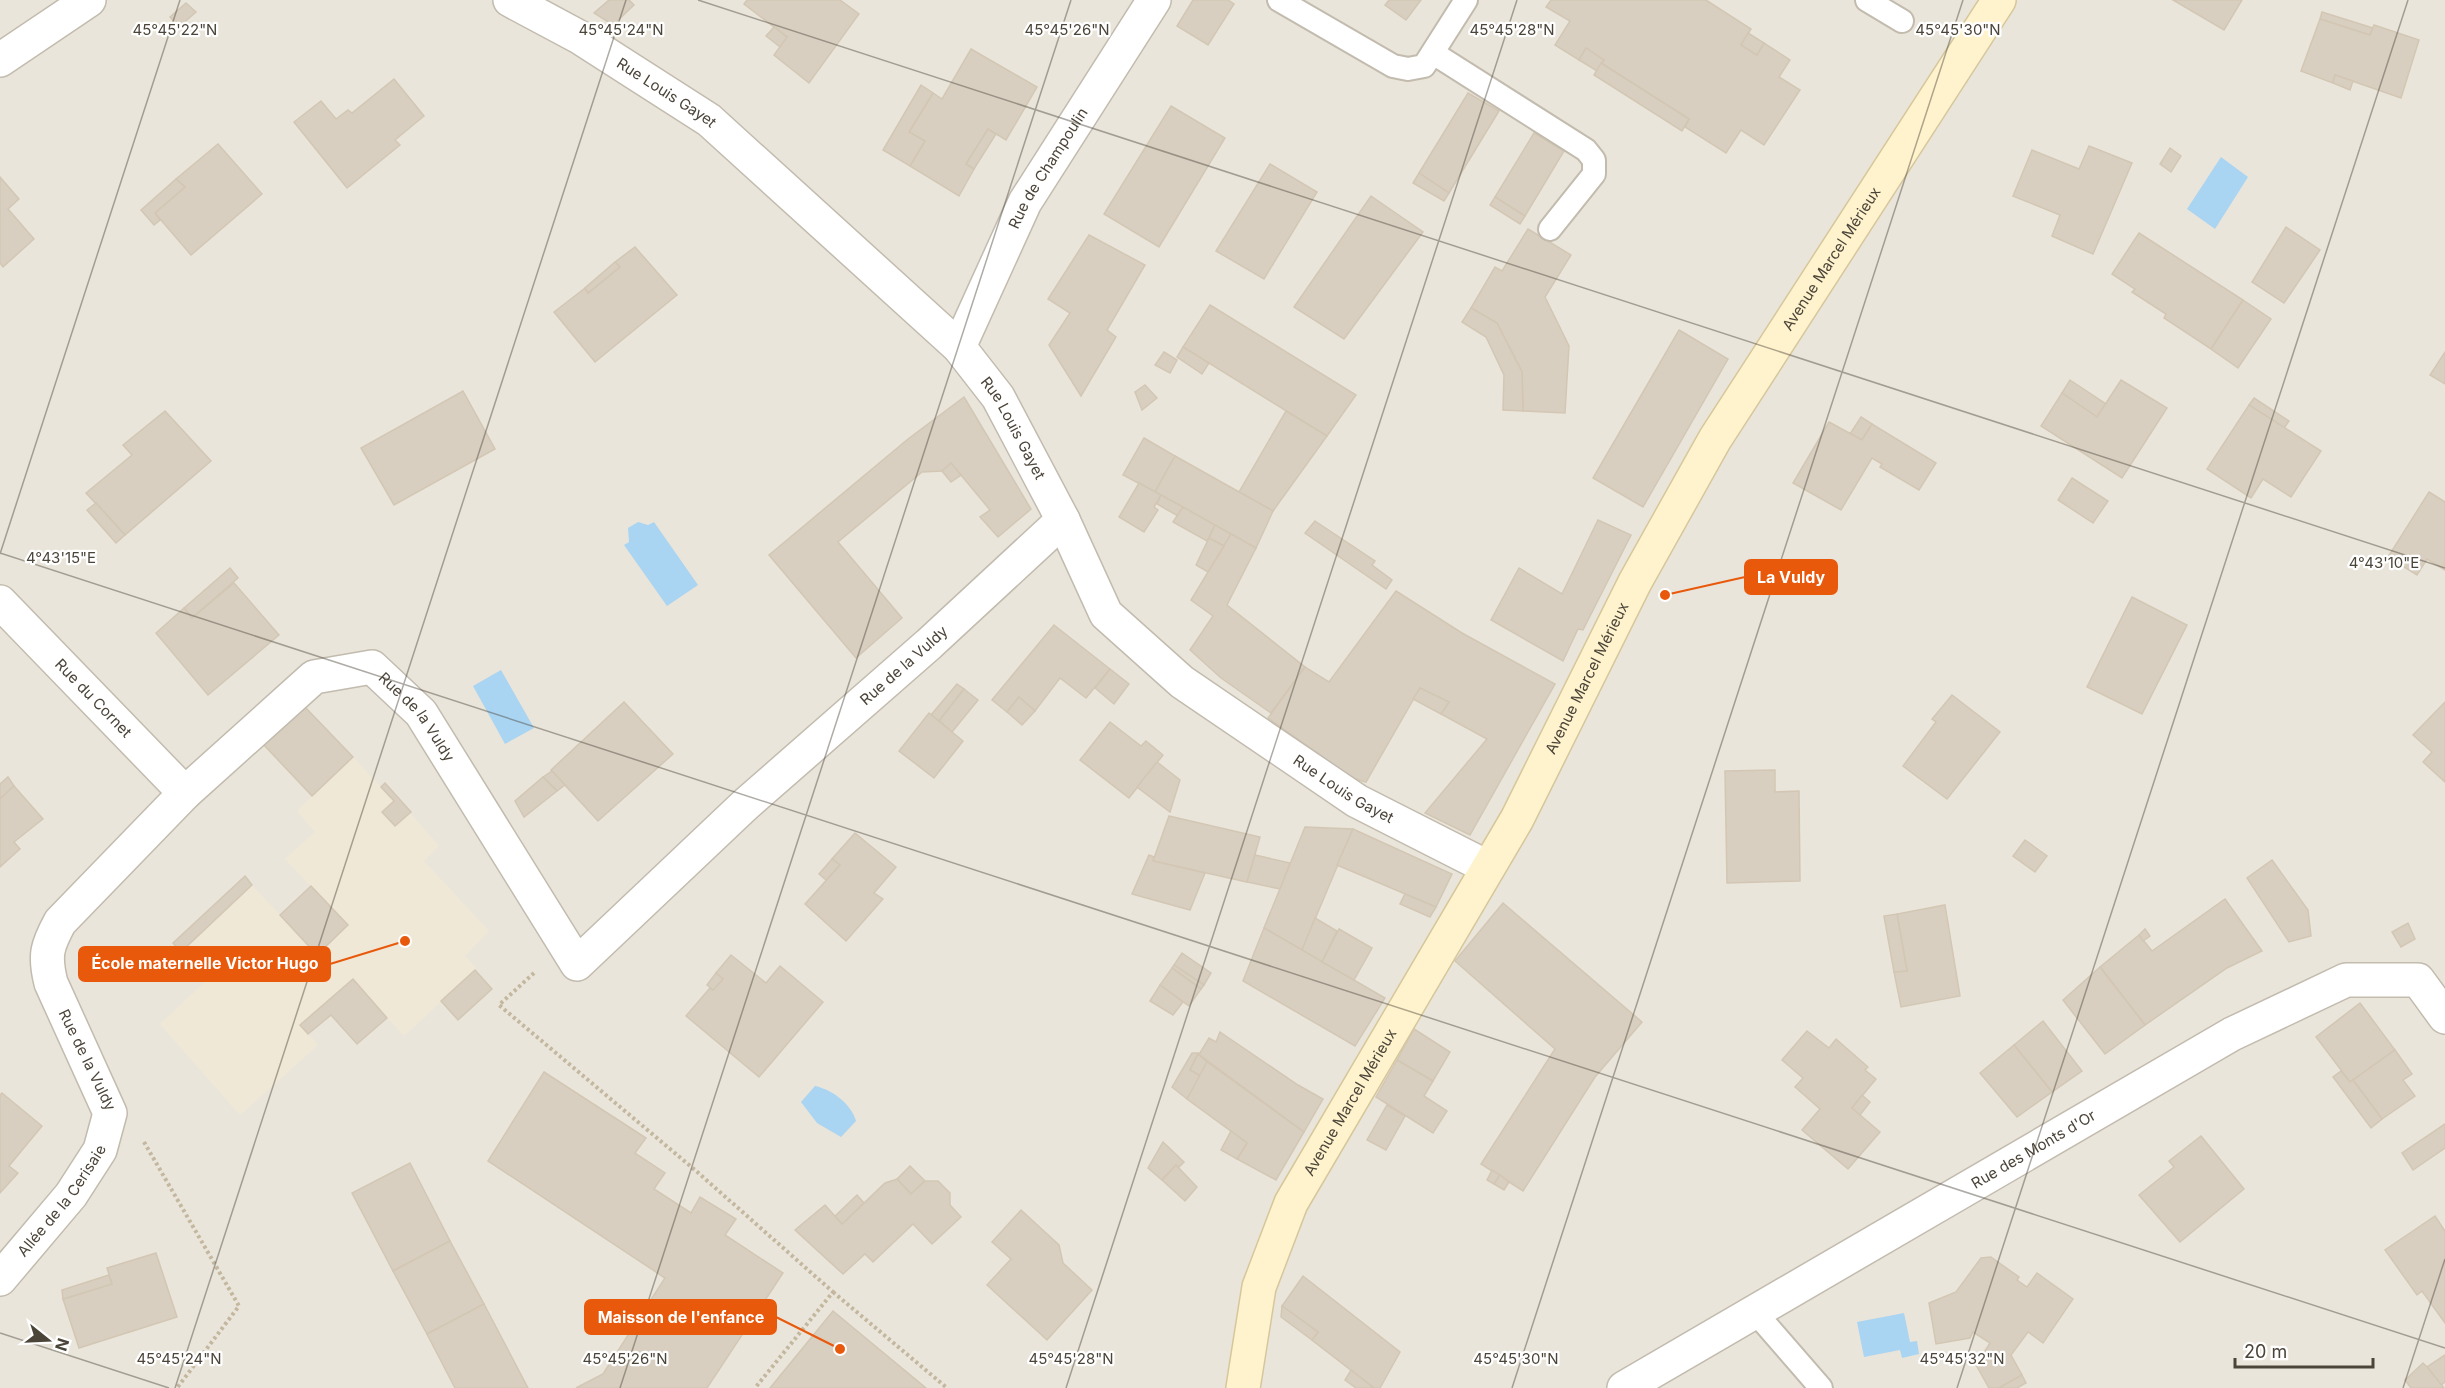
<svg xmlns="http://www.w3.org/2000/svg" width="2445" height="1388" font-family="Inter,sans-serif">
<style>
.residential{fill:#eae5da}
.education{fill:#efe8d6}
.water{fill:#a9d4f2}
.building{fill:#d8cfc1;stroke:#d3c7b4;stroke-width:1.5}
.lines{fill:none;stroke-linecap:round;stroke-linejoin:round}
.lane-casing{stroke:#c2bbae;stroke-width:26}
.street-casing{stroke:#c2bbae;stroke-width:36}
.secondary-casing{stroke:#d6c79b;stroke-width:36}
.path{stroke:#c4b79f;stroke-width:4;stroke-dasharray:3 3;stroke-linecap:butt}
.lane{stroke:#fff;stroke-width:22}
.street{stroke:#fff;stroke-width:33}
.secondary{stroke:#fff3cd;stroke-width:33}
.ticks{fill:none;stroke:#4b4439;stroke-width:1.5;stroke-opacity:0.45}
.labels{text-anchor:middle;stroke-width:4.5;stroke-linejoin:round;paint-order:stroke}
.street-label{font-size:15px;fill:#4b4439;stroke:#fff}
.ticks-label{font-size:15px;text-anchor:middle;fill:#4b4439;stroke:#fff;stroke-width:4.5;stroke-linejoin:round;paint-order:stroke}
.leader{fill:none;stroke:#e8590c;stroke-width:2}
.callout-dot{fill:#e8590c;stroke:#fff;stroke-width:2}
.callout{fill:#e8590c;stroke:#e8590c;stroke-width:2}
.callout-label{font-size:16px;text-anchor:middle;font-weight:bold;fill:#fff}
</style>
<rect width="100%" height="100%" fill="#f6f3ec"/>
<rect class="residential" x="0" y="0" width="2445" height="1388"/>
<polygon class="education" points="353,757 394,801 382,813 395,826 410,813 439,846 424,861 489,931 465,956 476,968 475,970 404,1036 352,979 300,1025 318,1045 240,1115 160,1024 207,980 181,952 252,885 317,955 347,925 285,859 315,832 297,811"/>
<g class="water">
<polygon points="2221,157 2248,177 2215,229 2187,209"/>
<polygon points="638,522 648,525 654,522 698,585 667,606 624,545 629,542 628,528"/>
<polygon points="501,670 534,728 505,744 473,686"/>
<path d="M815,1086c18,4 36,18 41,35l-15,16 -24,-14 -16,-21z"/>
<polygon points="1904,1313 1910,1342 1917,1341 1919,1354 1902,1358 1900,1350 1864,1357 1857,1322"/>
</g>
<g class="building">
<polygon points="609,0 629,0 634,5 613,25 594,13"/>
<polygon points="747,0 840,0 859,14 809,83 774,55 787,37 744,4"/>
<polygon points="1193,0 1228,0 1234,4 1208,45 1177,26"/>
<polygon points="1389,0 1421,0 1406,20 1385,5"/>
<polygon points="1551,0 1706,0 1751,29 1741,45 1757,55 1764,43 1790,60 1779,77 1800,90 1764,145 1741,130 1726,153 1685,127 1689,119 1601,63 1604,60 1586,48 1579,60 1555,45 1570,21 1546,7"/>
<polygon points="2173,0 2242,0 2224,30"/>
<polygon points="186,3 196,12 179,27 170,17"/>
<polygon points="2322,12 2373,28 2370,35 2320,19"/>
<polygon points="2320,19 2370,35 2374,25 2419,40 2401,98 2335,75 2333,83 2301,71"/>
<polygon points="774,27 787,37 780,47 766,36"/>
<polygon points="1748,33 1764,43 1757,55 1741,45"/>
<polygon points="1586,48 1604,60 1597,71 1579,60"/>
<polygon points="971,49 1037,87 1006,140 988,129 966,164 974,169 959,196 910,166 925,141 909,132 933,93 942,99"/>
<polygon points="1601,63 1689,119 1682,131 1594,75"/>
<polygon points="2335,75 2353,81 2350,90 2333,83"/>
<polygon points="394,79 424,116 395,140 400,145 347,188 294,122 321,101 336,119 348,110 352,113"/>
<polygon points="921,85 933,93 909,132 925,141 910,166 883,150"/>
<polygon points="1468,93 1499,111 1449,193 1419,173"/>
<polygon points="1171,106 1225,138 1159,247 1104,214"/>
<polygon points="988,129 996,134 974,169 966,164"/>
<polygon points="1534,133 1564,151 1525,216 1495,197"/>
<polygon points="218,144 262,194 191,255 155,213 185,187 176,179"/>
<polygon points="2089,146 2132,163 2093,254 2052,236 2060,215 2013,196 2032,150 2079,169"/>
<polygon points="2170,148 2181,156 2171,172 2160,164"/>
<polygon points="1270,164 1317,192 1264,279 1216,251"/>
<polygon points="1419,173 1449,193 1444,201 1413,183"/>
<polygon points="0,177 19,199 8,209 34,239 3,267 0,263"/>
<polygon points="176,179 185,187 155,213 160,220 154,225 141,210"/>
<polygon points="1371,196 1423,232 1344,339 1294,307"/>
<polygon points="1495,197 1525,216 1520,224 1490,205"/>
<polygon points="2286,227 2320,250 2284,303 2252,282"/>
<polygon points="1528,229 1571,255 1545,297 1569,346 1565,413 1523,411 1522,372 1497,323 1471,308 1495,267 1502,271"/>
<polygon points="2139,233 2243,300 2211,349 2164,318 2166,314 2132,292 2135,289 2112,274"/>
<polygon points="1089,235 1145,265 1107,330 1116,337 1081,396 1049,345 1070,313 1048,299"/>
<polygon points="635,247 677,295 595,362 554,312 585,288 588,293 620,267 615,262"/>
<polygon points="615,262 620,267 588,293 585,288"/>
<polygon points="2243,300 2271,319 2238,368 2211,349"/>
<polygon points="1210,305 1356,395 1327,436 1183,347"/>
<polygon points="1471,308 1497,323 1522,372 1523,411 1503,410 1504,375 1486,337 1462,322"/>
<polygon points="1679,330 1728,359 1643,507 1593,478"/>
<polygon points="1183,347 1209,363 1202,374 1177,357"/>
<polygon points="1164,352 1177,360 1170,373 1155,365"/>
<polygon points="2445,352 2445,384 2430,375"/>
<polygon points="2070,380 2106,404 2097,417 2062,393"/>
<polygon points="2121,380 2167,408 2122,478 2041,426 2062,393 2097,417"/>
<polygon points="1145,385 1157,398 1142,410 1135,392"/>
<polygon points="463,391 495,449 394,505 361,448"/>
<polygon points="964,397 1031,509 998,537 980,517 990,510 951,463 942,471 922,472 838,542 902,618 856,658 769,555 908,439"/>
<polygon points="2254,398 2289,421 2284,428 2249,405"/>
<polygon points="2249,405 2321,451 2291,497 2263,479 2251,498 2207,469"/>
<polygon points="165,411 211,461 125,535 86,493 132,455 123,445"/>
<polygon points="1286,411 1327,436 1273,511 1239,492"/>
<polygon points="1861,417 1872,424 1862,440 1850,434"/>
<polygon points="1829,422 1862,440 1872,424 1936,463 1919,490 1880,467 1882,464 1872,458 1841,510 1793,483"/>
<polygon points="1144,438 1175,456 1155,492 1123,475"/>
<polygon points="1175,456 1273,511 1256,548 1155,492"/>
<polygon points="951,463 961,475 951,482 942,471"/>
<polygon points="2072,478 2108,501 2093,523 2058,500"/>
<polygon points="1139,483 1161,495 1154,507 1158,510 1144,532 1119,517"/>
<polygon points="2429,492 2445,502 2445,570 2427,559 2417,575 2388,557"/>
<polygon points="1161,495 1183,507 1178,516 1157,504"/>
<polygon points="96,503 125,535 116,543 87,510"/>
<polygon points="1183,507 1215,525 1207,541 1173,522"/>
<polygon points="1598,520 1631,535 1583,630 1578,629 1563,661 1491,620 1519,568 1562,594"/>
<polygon points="1315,521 1375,561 1372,565 1392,580 1386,589 1305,533"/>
<polygon points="1215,525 1231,534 1224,546 1209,538"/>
<polygon points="1231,534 1256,548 1227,605 1305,667 1271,713 1221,678 1190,650 1213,616 1191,600"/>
<polygon points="1209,538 1224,546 1208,572 1196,565"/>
<polygon points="230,568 238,578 192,618 184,608"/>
<polygon points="234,583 279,635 208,695 156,633 184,608 192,618"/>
<polygon points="1396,591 1462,633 1555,684 1470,835 1425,813 1487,739 1441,714 1449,702 1420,688 1366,782 1352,778 1268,718 1305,667 1329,682"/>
<polygon points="2132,597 2187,625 2142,714 2087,687"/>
<polygon points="1054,625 1110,669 1086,698 1060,678 1035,711 1019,697 1007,712 992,700"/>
<polygon points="1110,669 1129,684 1114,704 1095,688"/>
<polygon points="957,684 964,689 939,721 931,715"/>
<polygon points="1420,688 1449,702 1441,714 1413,699"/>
<polygon points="964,689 978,700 952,732 939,721"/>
<polygon points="1952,695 2000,732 1947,799 1903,766 1936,722 1932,719"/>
<polygon points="1019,697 1035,711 1022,725 1007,712"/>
<polygon points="624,702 673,754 598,821 551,770"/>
<polygon points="2445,702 2445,782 2423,762 2432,752 2413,735"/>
<polygon points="305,707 353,757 312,796 263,744"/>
<polygon points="929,713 963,741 934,778 899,751"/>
<polygon points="1110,722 1141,746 1146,741 1163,755 1129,798 1080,760"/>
<polygon points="1157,762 1180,780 1170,812 1137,787"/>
<polygon points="1775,770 1775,792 1799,791 1800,881 1727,883 1725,771"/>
<polygon points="552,771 565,785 557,791 543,777"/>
<polygon points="8,777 14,786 0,799 0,784"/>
<polygon points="543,777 557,791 524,817 515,801"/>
<polygon points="385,783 411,812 395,826 382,812 394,801 381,787"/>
<polygon points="14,786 43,819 14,842 20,849 0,867 0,799"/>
<polygon points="1169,816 1260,837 1247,882 1153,861"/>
<polygon points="1305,827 1353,829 1302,950 1264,928"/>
<polygon points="1353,829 1452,874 1436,907 1337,865"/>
<polygon points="855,833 896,867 874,893 883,899 846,941 805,904 840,865 832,859"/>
<polygon points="2025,840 2047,856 2035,872 2013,856"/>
<polygon points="1149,855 1154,857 1153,861 1205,873 1190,910 1132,894"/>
<polygon points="1255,855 1290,863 1280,889 1247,882"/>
<polygon points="832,859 840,865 826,880 819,874"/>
<polygon points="2272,860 2308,910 2311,936 2289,942 2247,878"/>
<polygon points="245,876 252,885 181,952 173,943"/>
<polygon points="311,886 348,925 317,955 280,915"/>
<polygon points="1405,894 1436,907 1430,917 1400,904"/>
<polygon points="2225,899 2262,951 2227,968 2145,1025 2100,967 2139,935 2152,951"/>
<polygon points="1503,903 1642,1022 1595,1077 1523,1191 1481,1164 1555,1049 1455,961"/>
<polygon points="1945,905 1960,996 1901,1007 1894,972 1907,971 1897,914"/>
<polygon points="1897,914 1907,971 1894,972 1884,916"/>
<polygon points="1315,918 1337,931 1322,962 1302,950"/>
<polygon points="2408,923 2415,939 2401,947 2392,932"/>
<polygon points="1264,928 1385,998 1355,1046 1243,981"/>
<polygon points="1339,929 1372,948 1354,980 1322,962"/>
<polygon points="2145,929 2150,936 2143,941 2139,935"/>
<polygon points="1182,953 1211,973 1204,985 1174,965"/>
<polygon points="731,955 766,983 780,966 823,1002 759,1077 686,1016 710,988 713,990 723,979 716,973"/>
<polygon points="1174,965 1204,985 1201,989 1172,968"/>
<polygon points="2100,967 2145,1025 2105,1054 2063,1000"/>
<polygon points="1172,968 1201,989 1189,1006 1160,985"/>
<polygon points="475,970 492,989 458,1020 441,1001"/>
<polygon points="716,973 723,979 713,990 707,985"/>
<polygon points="353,979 387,1018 357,1044 331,1015 308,1034 300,1025"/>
<polygon points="1160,985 1183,1002 1173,1015 1150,1001"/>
<polygon points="2360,1003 2395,1050 2350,1082 2316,1037"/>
<polygon points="2043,1021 2082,1071 2052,1092 2014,1045"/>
<polygon points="1414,1029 1450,1052 1433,1081 1397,1060"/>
<polygon points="1807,1031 1829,1048 1836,1039 1868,1067 1865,1070 1876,1079 1852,1108 1880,1132 1848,1169 1802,1130 1820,1109 1795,1087 1803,1078 1782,1060"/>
<polygon points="1220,1032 1298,1085 1323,1099 1304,1132 1198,1054 1190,1070 1201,1076 1187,1099 1172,1087 1192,1053 1200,1053 1209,1038 1216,1042"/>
<polygon points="2014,1045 2052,1092 2017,1117 1980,1073"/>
<polygon points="2395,1050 2412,1074 2403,1080 2415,1096 2382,1119 2353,1080"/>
<polygon points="1198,1054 1207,1062 1201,1076 1190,1070"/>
<polygon points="1397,1060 1433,1081 1424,1096 1447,1111 1433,1133 1376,1097"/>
<polygon points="1207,1062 1304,1132 1276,1180 1237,1159 1247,1143 1187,1099"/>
<polygon points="2341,1071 2350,1082 2353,1080 2382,1119 2371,1128 2333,1077"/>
<polygon points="544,1072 646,1138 635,1153 665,1173 654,1189 691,1213 700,1197 736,1219 725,1235 783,1273 707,1388 576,1388 603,1374 665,1278 488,1161"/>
<polygon points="2,1093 42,1126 9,1166 18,1173 0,1193 0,1095"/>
<polygon points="1862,1095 1870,1102 1860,1115 1852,1108"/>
<polygon points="1387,1105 1405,1116 1386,1150 1367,1140"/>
<polygon points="2445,1124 2445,1148 2413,1170 2402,1153"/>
<polygon points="1231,1131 1247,1143 1237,1159 1221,1150"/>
<polygon points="2201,1136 2244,1189 2180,1242 2139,1195 2174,1167 2169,1161"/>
<polygon points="1163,1142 1184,1162 1178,1168 1176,1165 1162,1180 1148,1168"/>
<polygon points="410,1163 450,1241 393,1271 352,1193"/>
<polygon points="1176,1165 1197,1187 1185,1201 1162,1180"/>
<polygon points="910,1166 925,1181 911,1194 897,1179"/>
<polygon points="1492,1170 1500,1175 1494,1184 1487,1180"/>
<polygon points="1500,1175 1509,1182 1504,1190 1494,1184"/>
<polygon points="897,1179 911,1194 925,1181 938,1181 950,1193 950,1205 961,1217 932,1244 913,1224 873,1262 865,1254 843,1274 795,1230 825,1205 842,1224 885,1183"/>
<polygon points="857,1195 864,1203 842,1224 835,1216"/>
<polygon points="1021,1210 1059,1245 1063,1263 1092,1290 1047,1340 987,1285 1011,1259 992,1242"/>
<polygon points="2435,1216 2445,1231 2445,1323 2422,1291 2417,1295 2385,1250"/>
<polygon points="450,1241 484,1304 427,1334 393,1271"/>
<polygon points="156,1253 177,1317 79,1348 63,1299 112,1284 107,1268"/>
<polygon points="1991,1257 2019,1277 2017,1280 2027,1287 2037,1273 2073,1299 2043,1343 2028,1332 2011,1355 2022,1375 1999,1388 1989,1388 1976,1365 1990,1343 1973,1332 1970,1338 1936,1344 1929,1303 1956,1292 1981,1258"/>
<polygon points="109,1275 112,1284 63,1299 62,1290"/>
<polygon points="1303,1276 1400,1352 1380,1388 1374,1388 1312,1340 1318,1332 1282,1306"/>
<polygon points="484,1304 528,1388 455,1388 427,1334"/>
<polygon points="1282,1306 1318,1332 1312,1340 1281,1317"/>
<polygon points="833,1311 926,1388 770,1388"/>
<polygon points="2445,1355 2445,1382 2441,1385 2427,1367"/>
<polygon points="2423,1363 2427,1367 2444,1388 2411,1388 2405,1380"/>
<polygon points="1351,1370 1374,1388 1356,1388 1345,1380"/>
<polygon points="2022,1375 2026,1383 2017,1388 1999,1388"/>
</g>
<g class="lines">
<defs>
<g id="lane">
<polyline points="1279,0 1393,66 1408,69 1424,66 1466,0"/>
<polyline points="1867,0 1902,21"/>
<polyline points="1433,53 1586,150 1594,160 1594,174 1550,229"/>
<polyline points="1755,1312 1821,1388"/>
</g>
<g id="street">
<path id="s1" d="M510,0l71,38 128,82 250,227 39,50 65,123 43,94 76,68 175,119 130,66"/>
<polyline points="0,60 89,0"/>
<path id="s2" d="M959,347l66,-145 129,-202"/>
<path id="s3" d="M0,602l185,191"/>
<path id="s4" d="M0,1279l71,-84 29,-45 10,-37 -59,-130c-7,-28 -4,-37 9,-61l125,-129 129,-116 58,-10 49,46 156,251 168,-159 184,-161 134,-124"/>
<path id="s5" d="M1624,1388l608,-354 114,-54h72l27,37"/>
</g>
<g id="secondary">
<path id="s6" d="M1243,1388l16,-101 32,-84 226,-384 118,-237 80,-143 284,-439"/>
</g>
</defs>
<use href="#lane" class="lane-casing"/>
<use href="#street" class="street-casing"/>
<use href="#secondary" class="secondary-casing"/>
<g class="path">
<polyline points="534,973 499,1005 695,1170 833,1292 755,1388"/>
<polyline points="144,1142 239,1306 177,1388"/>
<polyline points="833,1292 947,1388"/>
</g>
<use href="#lane" class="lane"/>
<use href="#street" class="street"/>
<use href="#secondary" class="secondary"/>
</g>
<path class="ticks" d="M698,0l1747,568M0,553l2445,795M0,554l180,-554M0,1333l169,55M175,1388l451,-1388M620,1388l451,-1388M1066,1388l451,-1388M1512,1388l451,-1388M1957,1388l451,-1388M2403,1388l42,-129"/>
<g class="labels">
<g class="street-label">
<text dy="5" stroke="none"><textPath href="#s1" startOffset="182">Rue Louis Gayet</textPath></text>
<text dy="5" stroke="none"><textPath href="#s2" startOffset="200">Rue de Champoulin</textPath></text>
<text dy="5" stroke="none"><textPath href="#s6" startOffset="1281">Avenue Marcel Mérieux</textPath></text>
<text dy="5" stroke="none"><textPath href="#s1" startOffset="668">Rue Louis Gayet</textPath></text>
<text dy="5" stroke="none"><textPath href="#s4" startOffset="1626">Rue de la Vuldy</textPath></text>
<text dy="5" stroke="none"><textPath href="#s6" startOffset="795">Avenue Marcel Mérieux</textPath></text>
<text dy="5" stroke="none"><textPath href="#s3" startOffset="134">Rue du Cornet</textPath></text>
<text dy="5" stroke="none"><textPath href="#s4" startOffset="888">Rue de la Vuldy</textPath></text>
<text dy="5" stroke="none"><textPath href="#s1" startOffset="1172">Rue Louis Gayet</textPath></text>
<text transform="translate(87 1060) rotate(64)" y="5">Rue de la Vuldy</text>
<text dy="5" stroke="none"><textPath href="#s6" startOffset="309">Avenue Marcel Mérieux</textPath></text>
<text dy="5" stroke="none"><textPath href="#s5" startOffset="474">Rue des Monts d'Or</textPath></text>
<text dy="5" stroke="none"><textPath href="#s4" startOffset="100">Allée de la Cerisaie</textPath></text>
</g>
</g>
<g class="ticks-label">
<text x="175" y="35">45°45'22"N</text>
<text x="621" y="35">45°45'24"N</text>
<text x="1067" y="35">45°45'26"N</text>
<text x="1512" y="35">45°45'28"N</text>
<text x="1958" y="35">45°45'30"N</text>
<text x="61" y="563">4°43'15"E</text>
<text x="2384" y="568">4°43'10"E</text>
<text x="1071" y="1364">45°45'28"N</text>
<text x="1962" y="1364">45°45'32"N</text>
<text x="179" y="1364">45°45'24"N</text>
<text x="625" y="1364">45°45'26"N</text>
<text x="1516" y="1364">45°45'30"N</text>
</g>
<path class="leader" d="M1665 595L1745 577M405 941L330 964M840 1349L776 1317"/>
<g class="callout-dot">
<circle cx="1665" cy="595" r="6"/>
<circle cx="405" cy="941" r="6"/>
<circle cx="840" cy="1349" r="6"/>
</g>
<g class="callout">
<rect x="1745" y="560" width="92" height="34" rx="6"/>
<rect x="79" y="947" width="251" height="34" rx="6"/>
<rect x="585" y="1300" width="191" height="34" rx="6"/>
</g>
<g class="callout-label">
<text x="1791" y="583">La Vuldy</text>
<text x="205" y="969">École maternelle Victor Hugo</text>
<text x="681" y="1323">Maisson de l'enfance</text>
</g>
<g transform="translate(48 1340) rotate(108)" stroke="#ffffff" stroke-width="4.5" paint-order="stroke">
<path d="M0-4.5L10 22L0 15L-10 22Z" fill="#4b4439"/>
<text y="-9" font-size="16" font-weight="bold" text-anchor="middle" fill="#4b4439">N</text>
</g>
<path d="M2235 1358v9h138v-9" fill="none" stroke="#4b4439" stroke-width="3"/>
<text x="2244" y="1358" font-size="18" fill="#4b4439" stroke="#ffffff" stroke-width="4.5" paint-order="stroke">20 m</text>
</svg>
